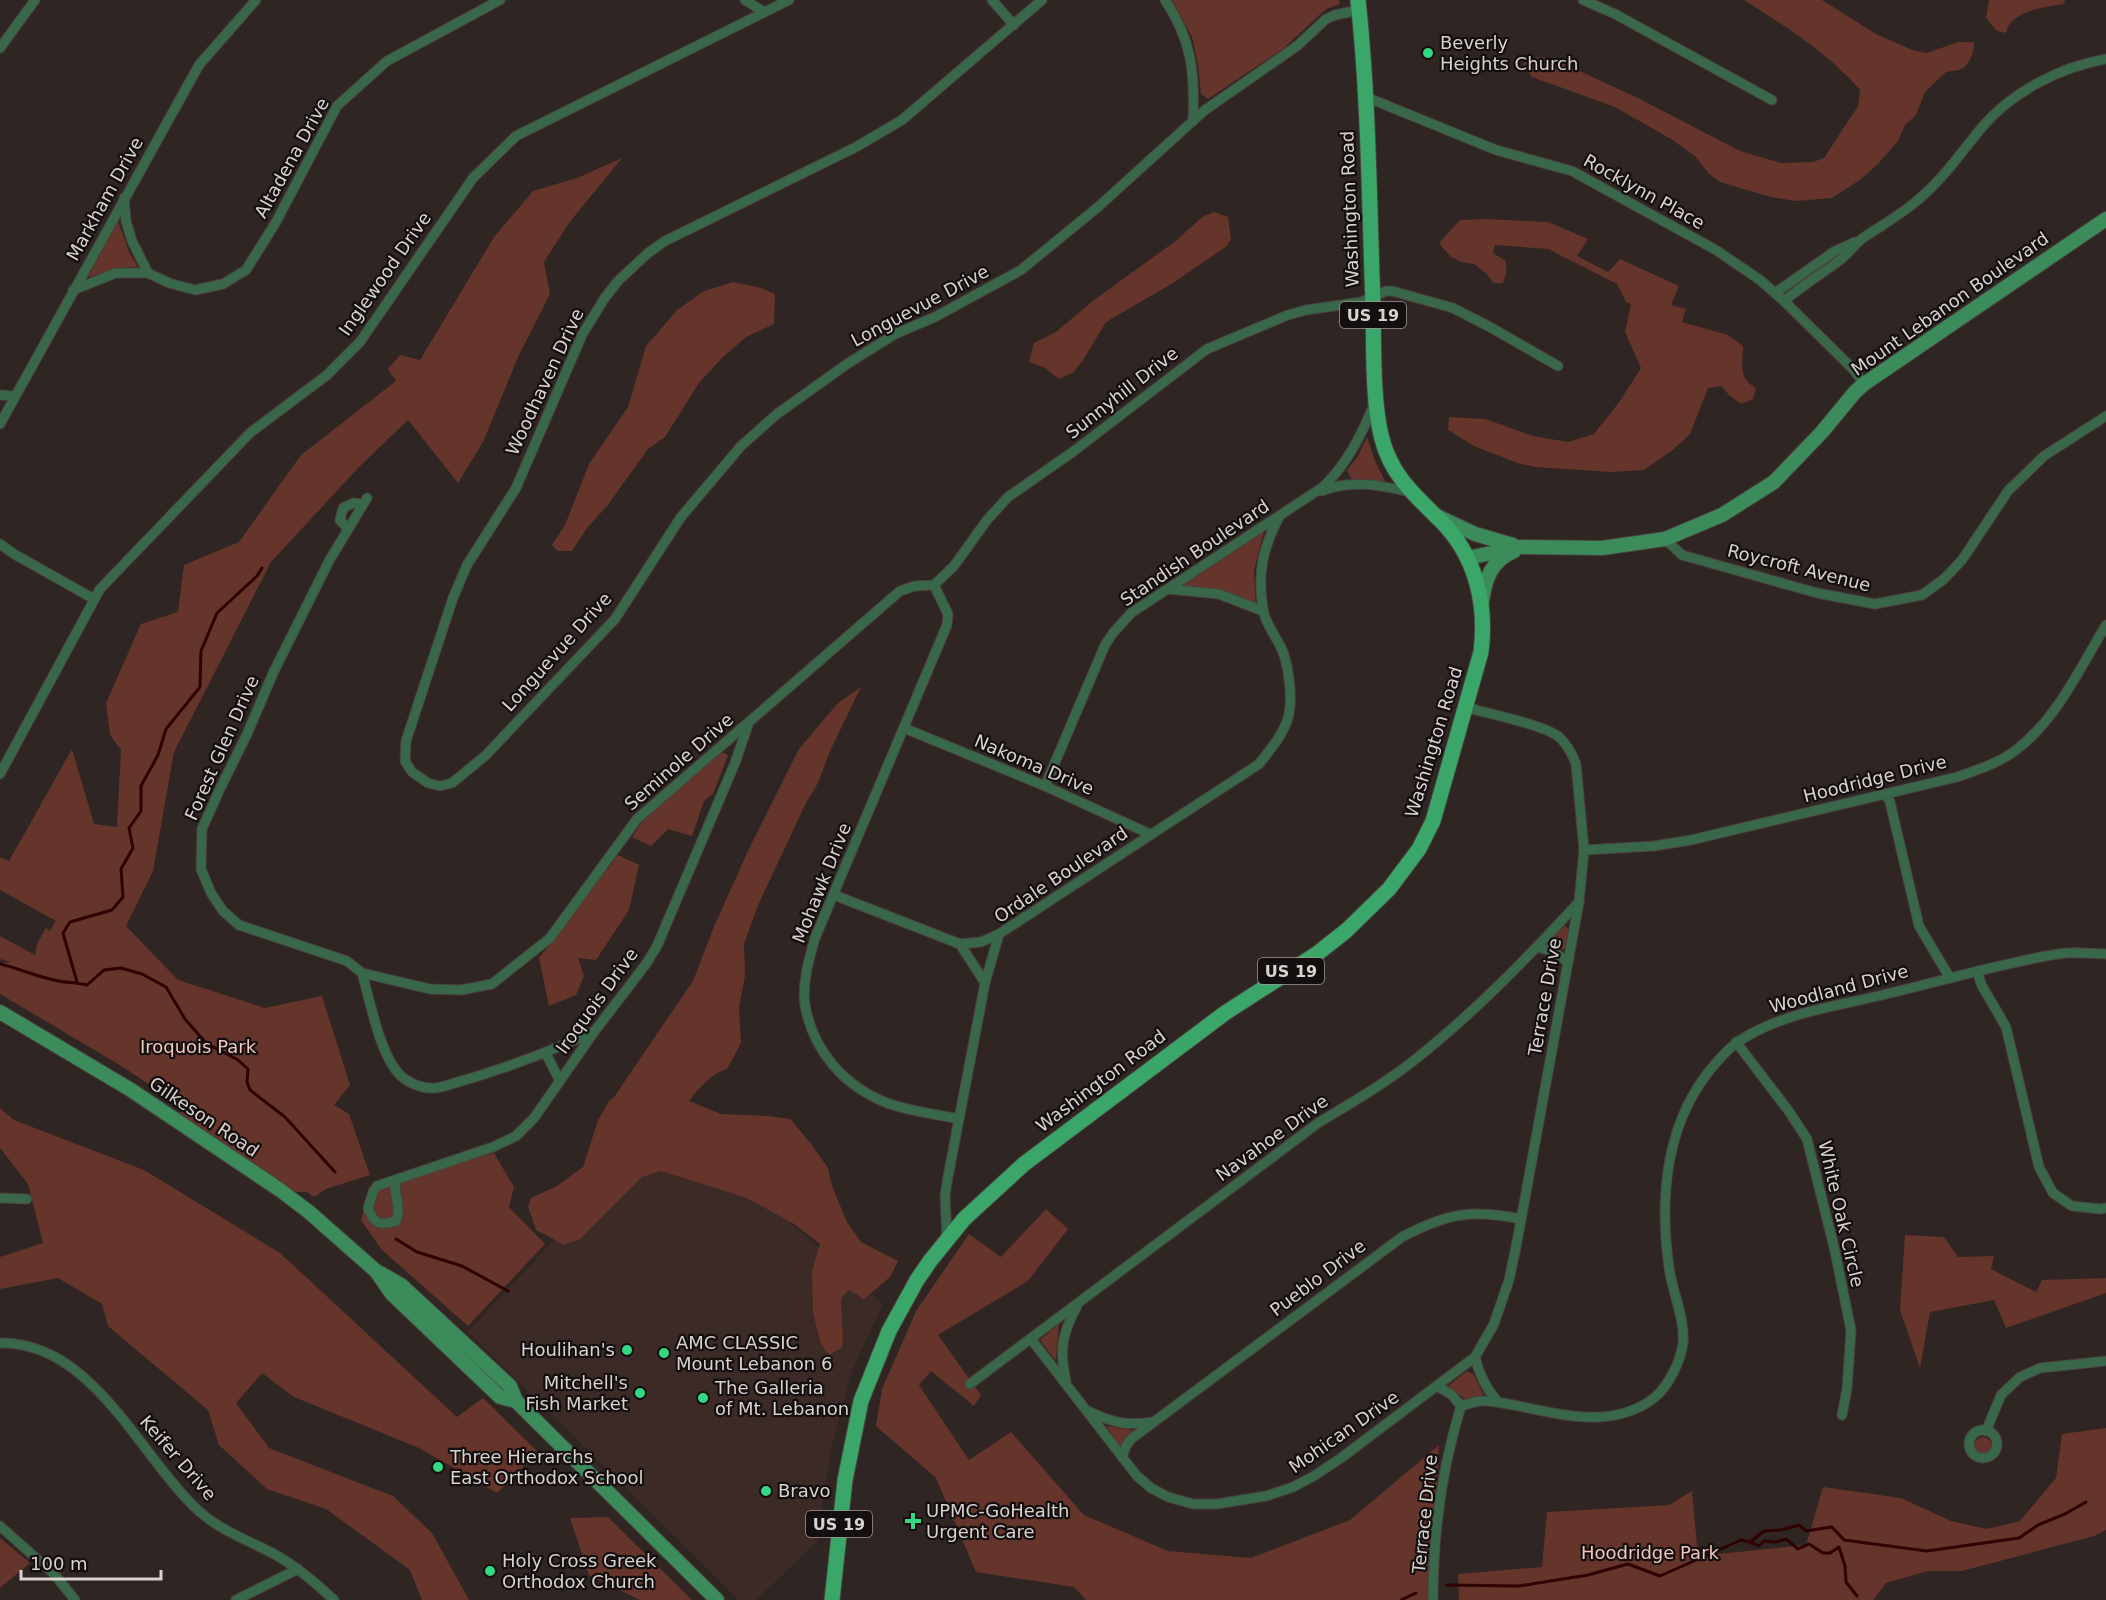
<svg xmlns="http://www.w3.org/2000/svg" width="2106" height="1600" font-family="'DejaVu Sans',sans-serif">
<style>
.built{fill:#3b2a26}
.green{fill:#65342a}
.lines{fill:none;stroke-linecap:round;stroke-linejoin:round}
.stream{stroke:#2f0100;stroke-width:3}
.street-casing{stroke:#4a413f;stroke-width:11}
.secondary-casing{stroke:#4a413f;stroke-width:16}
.primary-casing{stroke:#4a413f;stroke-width:17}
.street{stroke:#39674a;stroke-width:9}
.secondary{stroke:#3c8b5b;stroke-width:14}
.primary{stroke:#3ba669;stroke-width:15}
.poi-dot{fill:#32d882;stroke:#140f0e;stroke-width:2}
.labels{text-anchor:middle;stroke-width:4.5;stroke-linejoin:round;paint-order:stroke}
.shield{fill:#140f0e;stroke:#9d9896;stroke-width:1.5}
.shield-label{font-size:16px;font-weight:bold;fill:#d8d2d0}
.poi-label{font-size:18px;fill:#d8d2d0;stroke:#140f0e;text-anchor:start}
.street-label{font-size:18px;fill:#d8d2d0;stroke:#140f0e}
.park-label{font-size:18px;fill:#f2c7be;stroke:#140f0e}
</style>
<rect width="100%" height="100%" fill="#2f2523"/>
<polygon class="built" points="669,1116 883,1304 851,1373 832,1446 817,1542 756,1600 739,1600 468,1332"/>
<g class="green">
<polygon points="1172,0 1339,0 1340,4 1326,9 1284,48 1208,99 1201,94 1198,64 1192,37"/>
<path d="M1744,0h78l54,34 36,16 15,3 31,-11h16v6l-4,12 -5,7 -6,3 -13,2 -21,20 -9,23 -11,10 -7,16 -20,23 -18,16 -28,18 -35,3 -27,-4 -50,-15 -11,-8 -14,-18 -24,-17 -56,-32 -83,-30 -9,-12 3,-6 15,-2 15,3 84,39 100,52 41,12 32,-1 11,-4 34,-52 2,-16c-32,-37 -75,-64 -116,-90z"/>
<path d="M1989,0h76l-1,4c-19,3 -53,6 -58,29l-9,-2 -11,-13z"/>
<polygon points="622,158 569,223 544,262 550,294 519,355 483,442 458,483 408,420 359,467 271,562 174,752 153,871 126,926 178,980 265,1008 322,996 350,1085 334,1105 349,1114 370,1175 326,1189 314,1197 307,1192 296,1192 176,1116 184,1108 123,1067 0,994 0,963 11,962 0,959 0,936 35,955 37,944 46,928 50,931 56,921 0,890 0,857 9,861 72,749 94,824 117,827 121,750 110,735 106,703 141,624 178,612 184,565 239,542 301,455 396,381 388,369 400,355 420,360 494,237 533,191 577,178"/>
<polygon points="1214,212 1228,217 1231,239 1227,246 1173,283 1106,322 1083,360 1074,372 1059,379 1045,368 1029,362 1034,343 1056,332 1094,300 1177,240 1202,217"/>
<path d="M1486,219l62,3 40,17 -11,17 31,16 12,-13 59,27 -8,19 15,4 -4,13 46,13 15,11c0,18 -6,32 13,42l-3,11 -12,5 -12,-9 -8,-9 -13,2 -18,46 -16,15 -30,21 -33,2 -76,-5 -18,-4 -43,-17 -26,-16 1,-13 36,2 48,17 35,6 26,-8 26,-33 21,-33 -16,-36 6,-28 -5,-2 -9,-18 -69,-35 -53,-4 -2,8 13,8v13l-3,9h-10l-6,-9 -13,-10 -13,-2 -11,-6 -11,-13 21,-23z"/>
<polygon points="118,221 130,254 138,267 122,268 88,277"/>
<polygon points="733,282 761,288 775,294 774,324 746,337 722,358 699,383 665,437 648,449 607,506 587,528 572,551 558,551 552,545 565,525 589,464 628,407 646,346 677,310 704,291"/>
<polygon points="1367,437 1375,461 1386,483 1368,479 1352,480 1347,470 1358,456"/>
<polygon points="1264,532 1254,571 1256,606 1220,589 1180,585"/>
<path d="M861,687l-31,64 -12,32 -11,18 -49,104 -14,39 1,32 -6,31 2,36 -14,26c-15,4 -28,19 -38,32l32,13 48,2 21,3 22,26 16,23 4,18 15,36 14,20 37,19 -8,16 -27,23 -5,-5 -9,-5 -7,7 -1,5 2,35 -1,11 -13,7 -8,-11 -8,-31 -1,-42 8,-27 -26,-20 -47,-26 -86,-27 -19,6 -62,62 -16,6 -28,-15 -8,-23 3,-9 26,-12 26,-19 15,-47 11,-19 5,-4 79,-116 20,-52 34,-76 52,-104 39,-46z"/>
<polygon points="721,752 728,755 713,794 704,801 692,836 668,829 651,846 632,837 642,822"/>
<polygon points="618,855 639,865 629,910 596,960 578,958 584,976 576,995 549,1006 539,958"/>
<polygon points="1565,926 1569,929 1566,948 1563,950 1550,943 1550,940"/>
<polygon points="0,1108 14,1120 144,1170 280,1253 457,1417 483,1398 538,1452 497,1493 419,1448 294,1397 262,1373 236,1403 269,1448 393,1496 432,1533 469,1600 422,1600 410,1570 326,1509 267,1489 219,1445 208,1410 108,1326 102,1304 58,1278 0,1289 0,1257 43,1243 28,1184 0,1148"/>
<polygon points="494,1153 514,1187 509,1207 545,1244 468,1326 382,1250 361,1220 370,1189"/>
<polygon points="1046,1209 1068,1229 1028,1281 938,1335 981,1395 974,1406 931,1371 919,1385 969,1460 1011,1432 1084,1515 1168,1551 1251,1558 1350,1520 1439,1445 1430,1600 1086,1600 1074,1587 976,1572 936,1478 876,1426 882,1389 916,1311 969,1234 1001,1257"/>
<polygon points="1905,1235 1944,1237 1958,1257 1994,1256 1991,1269 2036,1292 2042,1280 2106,1278 2106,1293 2006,1328 1994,1300 1930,1312 1920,1368 1900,1310"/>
<polygon points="1059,1324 1056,1359 1055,1360 1040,1340"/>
<polygon points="1467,1371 1474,1375 1484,1395 1465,1399 1448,1386"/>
<polygon points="1106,1426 1132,1430 1133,1432 1119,1446"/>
<polygon points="2106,1428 2106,1530 2094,1536 1962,1571 1928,1571 1886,1583 1873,1600 1459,1600 1458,1574 1542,1567 1547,1512 1669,1505 1692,1491 1698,1556 1806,1545 1823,1487 1901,1498 1951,1521 1987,1529 2020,1521 2056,1478 2062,1434"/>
<circle cx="1983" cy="1446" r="9"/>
<polygon points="608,1517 692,1600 640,1600 589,1575 570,1518"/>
<polygon points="0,1538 30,1563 0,1588"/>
</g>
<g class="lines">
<g class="stream">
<path d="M0,964c17,4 33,11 50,15 12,4 25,3 37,6l17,-15 17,-2 21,6 24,13 19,32 21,24 32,17 10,9 -1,13 3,8 35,27 50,55"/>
<polyline points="77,982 63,933 70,922 112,910 123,897 121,869 133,848 129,828 141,811 141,786 158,755 166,729 200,687 201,651 217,613 257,576 262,568"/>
<polyline points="396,1239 417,1252 462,1266 508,1291"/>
<polyline points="1750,1542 1759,1546 1764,1541 1776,1542 1786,1539 1798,1549 1809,1544 1823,1553 1830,1553 1839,1547 1845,1566 1846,1582 1857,1596"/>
<polyline points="1447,1585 1519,1586 1588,1575 1628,1564 1660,1576 1741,1540 1750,1542 1764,1531 1781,1530 1799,1525 1806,1531 1832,1527 1844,1540 1927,1551 2019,1538 2038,1525 2065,1514 2086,1502"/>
<polyline points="1401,1600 1416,1593"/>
</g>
<defs>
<g id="street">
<polyline points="745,0 764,12"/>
<polyline points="992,0 1014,25"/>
<polyline points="1042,0 902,120 856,147 665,241 648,253 618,281 604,299 582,335 516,488 467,565 453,598 406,741 405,761 412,772 428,783 440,786 452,783 485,756 615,619 681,517 741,446 777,414 847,364 895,334 935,317 1021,270 1098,207 1205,110 1297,46 1326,19 1335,15 1359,10"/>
<path d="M1165,0c27,40 30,73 28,121"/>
<polyline points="1583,0 1615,14 1772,100"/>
<polyline points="0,48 35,0"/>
<polyline points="1366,97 1496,150 1572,171 1716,250 1760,280 1784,301 1854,370 1864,384"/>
<polyline points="124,198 126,221 132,241 148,273 169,283 195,290 223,284 246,270 276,222 337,106 387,61 500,0"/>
<polyline points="73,290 116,273 148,273"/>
<polyline points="1775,293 1835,251 1855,242"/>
<path d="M1784,301c18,-15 37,-27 56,-41 8,-6 14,-15 23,-22 19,-13 39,-24 56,-39 25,-21 43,-48 64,-73 30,-35 78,-59 123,-67"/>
<polyline points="0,395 15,396"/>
<polyline points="0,424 199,65 256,0"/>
<path d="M1321,491c31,-12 58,-6 89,1"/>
<polyline points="367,498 329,561 274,671 247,734 219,791 202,829 201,869 211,893 223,911 239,925 347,961 362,973 430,989 461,990 492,984 550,938 637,819 900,591 915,586 934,585"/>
<polyline points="348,529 340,520 343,508 353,503 363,504"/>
<polyline points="1665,539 1682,555 1817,593 1875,604 1922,595 1944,579 1962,560 2008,491 2044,456 2106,416"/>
<polyline points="0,544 14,554 94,599"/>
<polyline points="934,585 954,566 987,520 1008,497 1074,451 1207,349 1288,315 1306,310 1361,302 1386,291 1392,291 1453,308 1490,327 1558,366"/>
<path d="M934,585l14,29 -1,11 -132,313c-6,21 -13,45 -10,67 8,46 39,81 82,98 22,8 48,11 72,16"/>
<polyline points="1168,589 1219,594 1263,611"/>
<polyline points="904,728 1045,786 1150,834"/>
<polyline points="0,774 100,589 250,433 327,375 360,342 473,178 516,136 789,0"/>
<path d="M1045,786l60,-141 8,-12 18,-20 192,-126c25,-24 38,-52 51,-82"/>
<polyline points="1886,794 1890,802 1919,926 1950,978"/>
<path d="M1584,850l70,-4 37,-6 266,-63c20,-7 42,-14 59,-27 41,-31 64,-82 90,-125"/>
<polyline points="834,895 960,944 985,983"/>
<polyline points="960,944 981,942 999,934"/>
<polyline points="1537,947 1554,952 1568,962"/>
<polyline points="1977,972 1982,986 2006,1027 2039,1167 2053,1193 2072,1206 2100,1209 2106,1208"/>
<path d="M362,973c8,28 18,82 38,102 8,8 23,14 34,13 10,0 21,-6 31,-8 44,-13 86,-29 128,-48"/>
<polyline points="1736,1042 1788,1110 1807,1139 1834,1247 1851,1330 1847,1389 1842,1415"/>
<polyline points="546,1054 560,1081"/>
<path d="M397,1179c-6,16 6,25 -1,42 -15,5 -23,3 -28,-13l5,-16 4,-6 116,-39 23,-11 18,-18 60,-86 52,-68 11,-18 78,-183 13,-38"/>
<polyline points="0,1198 27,1199"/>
<path d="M947,1238l-2,-42 2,-14 38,-199 14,-49 260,-170c11,-14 24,-29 29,-46 5,-17 1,-47 -4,-63 -5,-16 -19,-30 -21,-46 -6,-36 0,-61 16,-92"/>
<path d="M1031,1339l106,137 14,12 17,9 25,7h24l49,-8 27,-9 21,-11 27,-18 134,-101 19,-33 15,-44 8,-38 62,-340 5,-52 -8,-86c-4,-11 -9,-20 -18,-28 -17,-12 -70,-22 -92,-29"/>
<path d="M0,1343c93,-2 140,115 200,169 23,20 50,29 76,43 21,12 40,28 58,45"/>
<path d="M1475,1357c4,17 10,30 22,44"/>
<path d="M1066,1381c-7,-31 -4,-47 11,-75"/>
<path d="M970,1384l348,-261c33,-20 68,-40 99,-65 59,-47 111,-101 162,-156"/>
<polyline points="1437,1386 1452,1395 1461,1406"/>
<path d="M1461,1406c6,-2 13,-4 19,-5 14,-1 29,3 43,6 44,9 92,21 131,-9 14,-11 27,-37 29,-55 2,-26 -11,-51 -14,-76 -10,-71 -3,-147 46,-203 7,-8 15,-17 24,-23 43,-28 94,-34 143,-46 38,-9 75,-19 113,-28 24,-5 48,-12 72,-14 13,-1 26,1 39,1"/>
<path d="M1088,1411c25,12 38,15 65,11"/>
<circle cx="1983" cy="1444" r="14"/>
<polyline points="1986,1431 2001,1395 2020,1377 2040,1368 2106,1361"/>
<path d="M1122,1457l4,-11 5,-7 271,-202c46,-24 69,-28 119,-18"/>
<polyline points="0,1526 55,1575 75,1600"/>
<polyline points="236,1600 298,1569"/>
<path d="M1433,1600c0,-65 9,-132 28,-194"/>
</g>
<g id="secondary">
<polyline points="1439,517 1475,534 1513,545"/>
<polyline points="1467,558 1521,547 1602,548 1665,539 1722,515 1774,482 1822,432 1855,392 1864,384 2106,219"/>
<path d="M1482,602c3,-23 9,-41 32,-51"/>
<polyline points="0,1012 131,1090 280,1190 309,1212 376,1271 392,1294 500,1397 516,1401"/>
<polyline points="380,1273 401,1285 510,1386 516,1401 717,1600"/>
</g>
<path id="primary" d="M832,1600l13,-120 16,-79 28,-70 28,-51 13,-19 34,-42 60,-55 201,-151 93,-60 29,-23 42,-41 30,-40 14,-28 48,-169c6,-48 -5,-95 -39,-130 -26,-26 -50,-45 -60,-83 -10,-38 -8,-95 -9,-136 -4,-101 -4,-202 -15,-303"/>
</defs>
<use href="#street" class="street-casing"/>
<use href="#secondary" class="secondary-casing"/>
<use href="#primary" class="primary-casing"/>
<use href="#street" class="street"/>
<use href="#secondary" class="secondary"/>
<use href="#primary" class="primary"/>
</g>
<g class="poi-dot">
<circle cx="1428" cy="53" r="6"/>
<circle cx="627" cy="1350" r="6"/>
<circle cx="664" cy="1353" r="6"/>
<circle cx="640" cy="1393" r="6"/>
<circle cx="703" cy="1398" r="6"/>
<circle cx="438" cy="1467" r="6"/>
<circle cx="766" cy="1491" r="6"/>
<path d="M910 1512h6v6h6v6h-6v6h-6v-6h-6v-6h6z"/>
<circle cx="490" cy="1571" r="6"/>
</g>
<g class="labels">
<g class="shield">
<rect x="1340" y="302" width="66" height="26" rx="4.5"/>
<rect x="1258" y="958" width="66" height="26" rx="4.5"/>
<rect x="806" y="1511" width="66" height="26" rx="4.5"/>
</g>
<g class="shield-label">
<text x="1373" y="321">US 19</text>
<text x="1291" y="977">US 19</text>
<text x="839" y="1530">US 19</text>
</g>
<g class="poi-label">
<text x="1440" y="49">Beverly<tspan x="1440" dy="21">Heights Church</tspan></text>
<text x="676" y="1349">AMC CLASSIC<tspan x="676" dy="21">Mount Lebanon 6</tspan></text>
<text x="615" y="1356" text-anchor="end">Houlihan's</text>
<text x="628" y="1389" text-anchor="end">Mitchell's<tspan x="628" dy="21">Fish Market</tspan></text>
<text x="715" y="1394">The Galleria<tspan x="715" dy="21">of Mt. Lebanon</tspan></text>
<text x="450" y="1463">Three Hierarchs<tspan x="450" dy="21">East Orthodox School</tspan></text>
<text x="778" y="1497">Bravo</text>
<text x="926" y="1517">UPMC-GoHealth<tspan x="926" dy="21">Urgent Care</tspan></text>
<text x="502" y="1567">Holy Cross Greek<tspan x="502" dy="21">Orthodox Church</tspan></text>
</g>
<g class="street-label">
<text transform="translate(292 158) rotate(-61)" y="6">Altadena Drive</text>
<text transform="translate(1644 192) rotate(29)" y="6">Rocklynn Place</text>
<text transform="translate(105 199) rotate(-61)" y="6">Markham Drive</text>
<text transform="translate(1350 209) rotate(-92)" y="6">Washington Road</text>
<text transform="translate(385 274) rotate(-55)" y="6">Inglewood Drive</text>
<text transform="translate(1950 304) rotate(-35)" y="6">Mount Lebanon Boulevard</text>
<text transform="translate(920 306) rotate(-28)" y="6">Longuevue Drive</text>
<text transform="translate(545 382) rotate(-65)" y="6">Woodhaven Drive</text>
<text transform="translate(1122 393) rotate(-38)" y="6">Sunnyhill Drive</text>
<text transform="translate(1195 553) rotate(-34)" y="6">Standish Boulevard</text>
<text transform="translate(1799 568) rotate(14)" y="6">Roycroft Avenue</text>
<text transform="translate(557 652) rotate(-48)" y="6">Longuevue Drive</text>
<text transform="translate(1434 742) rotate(-73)" y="6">Washington Road</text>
<text transform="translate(222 748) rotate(-66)" y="6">Forest Glen Drive</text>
<text transform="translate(679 762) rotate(-41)" y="6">Seminole Drive</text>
<text transform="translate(1034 765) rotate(23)" y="6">Nakoma Drive</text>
<text transform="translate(1875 779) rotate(-14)" y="6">Hoodridge Drive</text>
<text transform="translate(1061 875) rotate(-34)" y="6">Ordale Boulevard</text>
<text transform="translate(822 883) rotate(-68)" y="6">Mohawk Drive</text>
<text transform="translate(1839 989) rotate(-15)" y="6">Woodland Drive</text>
<text transform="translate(1545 997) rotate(-80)" y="6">Terrace Drive</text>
<text transform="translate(597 1001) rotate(-54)" y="6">Iroquois Drive</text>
<text transform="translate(1101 1081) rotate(-37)" y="6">Washington Road</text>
<text transform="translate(204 1117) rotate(34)" y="6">Gilkeson Road</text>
<text transform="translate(1272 1138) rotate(-36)" y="6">Navahoe Drive</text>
<text transform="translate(1841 1214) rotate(77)" y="6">White Oak Circle</text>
<text transform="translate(1318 1278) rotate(-37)" y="6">Pueblo Drive</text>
<text transform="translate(1344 1432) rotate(-35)" y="6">Mohican Drive</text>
<text transform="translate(178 1458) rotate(49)" y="6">Keifer Drive</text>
<text transform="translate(1425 1514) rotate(-84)" y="6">Terrace Drive</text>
</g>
<g class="park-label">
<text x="198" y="1053">Iroquois Park</text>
<text x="1650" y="1559">Hoodridge Park</text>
</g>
</g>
<path d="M21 1570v9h140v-9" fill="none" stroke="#d8d2d0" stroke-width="3"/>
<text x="30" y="1570" font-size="18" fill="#d8d2d0" stroke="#140f0e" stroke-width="4.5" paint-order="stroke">100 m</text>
</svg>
